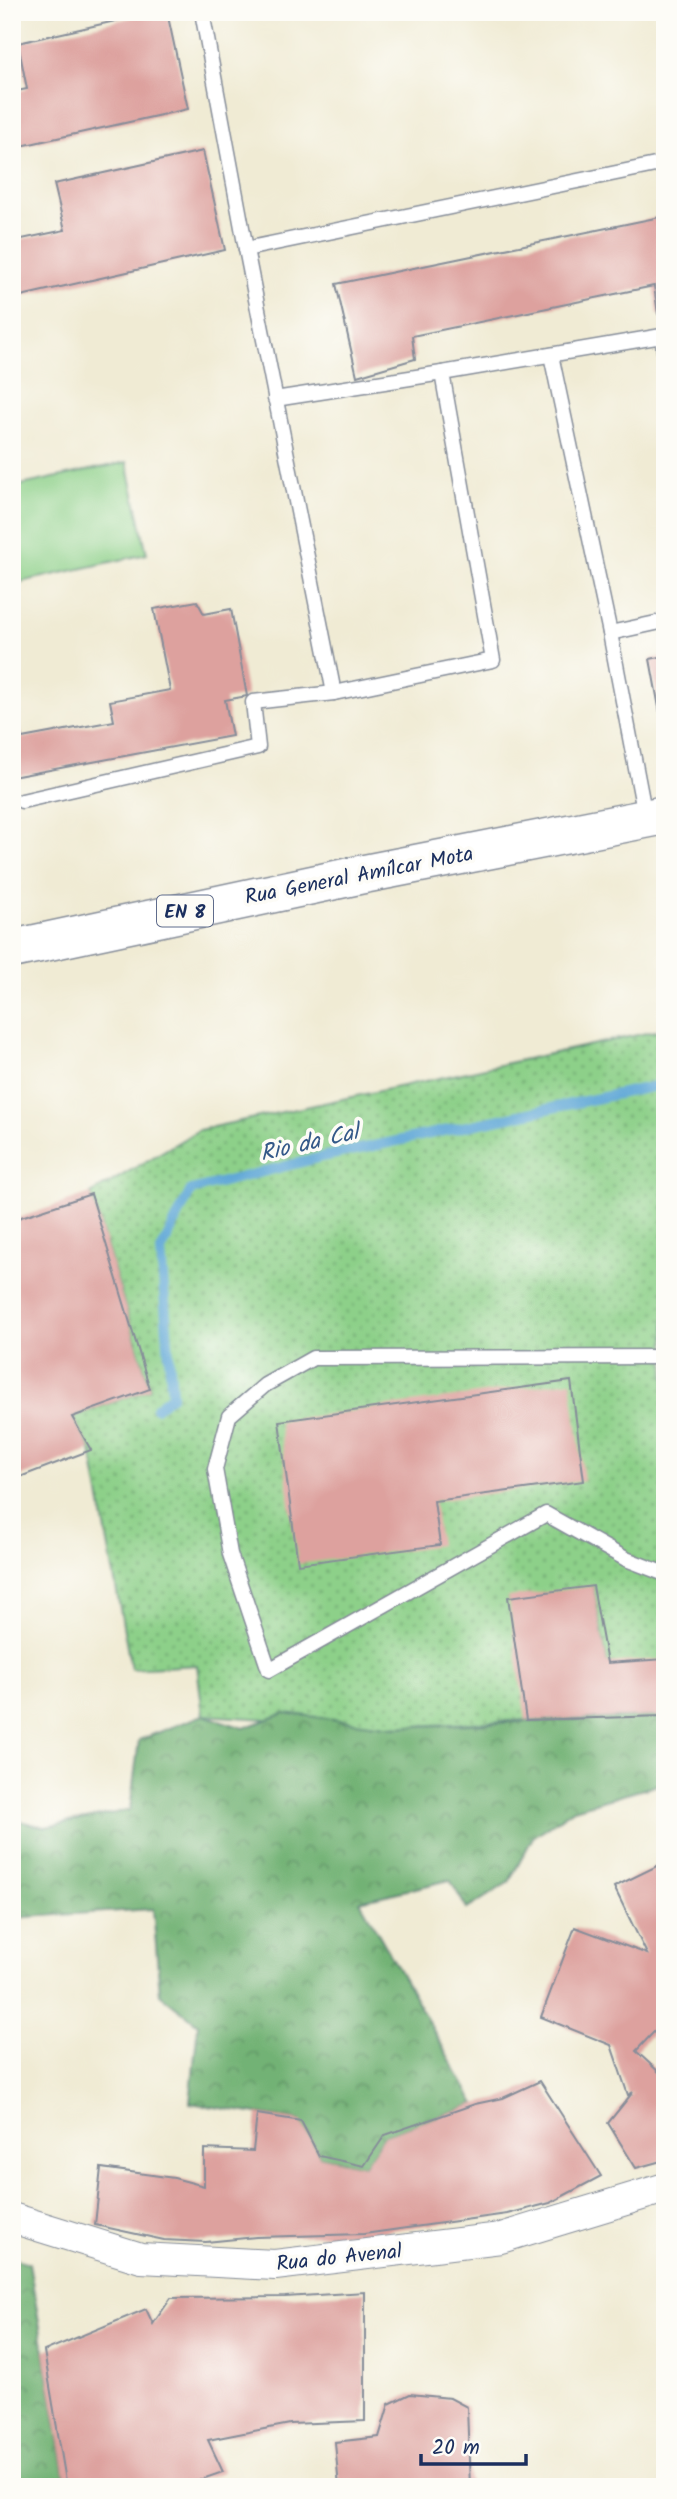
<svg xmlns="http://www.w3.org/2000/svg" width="677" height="2499" font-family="Kalam,sans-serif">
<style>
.grass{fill:url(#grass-dots);stroke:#548074;stroke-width:2}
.forest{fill:url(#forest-crowns);stroke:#46706a;stroke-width:2}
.park{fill:#8dd089;stroke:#548074;stroke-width:2}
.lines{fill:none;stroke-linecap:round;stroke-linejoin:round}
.stream{stroke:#61a8d7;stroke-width:10}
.building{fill:#dda19e}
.service-casing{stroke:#868d99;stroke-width:17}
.minor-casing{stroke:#868d99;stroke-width:32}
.primary-casing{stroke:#868d99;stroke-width:41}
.service{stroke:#fff;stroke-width:14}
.minor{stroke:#fff;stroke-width:30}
.primary{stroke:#fff;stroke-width:38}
.labels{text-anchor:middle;stroke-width:7;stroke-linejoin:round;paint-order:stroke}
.shield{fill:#fdfcf7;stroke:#5f6c8c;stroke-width:2}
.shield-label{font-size:19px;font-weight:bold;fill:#1b2f5e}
.street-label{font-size:21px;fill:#1b2f5e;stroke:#fdfcf7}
.water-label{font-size:23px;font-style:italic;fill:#345988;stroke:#fdfcf7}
</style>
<defs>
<pattern id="grass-dots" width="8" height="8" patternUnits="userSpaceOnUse" patternTransform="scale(1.75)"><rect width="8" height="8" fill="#8dd089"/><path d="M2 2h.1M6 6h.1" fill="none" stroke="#72a973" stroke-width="1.8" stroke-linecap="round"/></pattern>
<pattern id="forest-crowns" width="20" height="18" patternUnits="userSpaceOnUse" patternTransform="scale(1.75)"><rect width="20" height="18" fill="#72b275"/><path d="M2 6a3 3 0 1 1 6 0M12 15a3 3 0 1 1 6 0" fill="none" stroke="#5d9163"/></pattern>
</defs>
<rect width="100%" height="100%" fill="#fdfcf7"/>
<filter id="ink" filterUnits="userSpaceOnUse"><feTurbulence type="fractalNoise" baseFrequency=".0143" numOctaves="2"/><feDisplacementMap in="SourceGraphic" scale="14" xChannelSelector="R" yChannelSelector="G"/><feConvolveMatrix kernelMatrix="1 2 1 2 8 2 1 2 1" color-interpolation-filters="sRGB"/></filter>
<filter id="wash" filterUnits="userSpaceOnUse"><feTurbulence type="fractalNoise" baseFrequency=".00686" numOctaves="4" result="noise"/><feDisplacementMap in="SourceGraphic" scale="28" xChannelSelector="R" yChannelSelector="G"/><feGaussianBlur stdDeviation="1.57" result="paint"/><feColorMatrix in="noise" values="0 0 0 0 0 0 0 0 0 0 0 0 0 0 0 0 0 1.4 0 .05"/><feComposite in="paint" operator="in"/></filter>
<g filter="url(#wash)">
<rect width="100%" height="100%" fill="#f0ebd4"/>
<polygon class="grass" points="665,1029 665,1668 607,1663 593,1587 526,1720 394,1727 203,1715 197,1665 131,1669 91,1450 72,1417 150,1389 91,1194 199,1130"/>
<g class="forest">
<polygon points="285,1713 394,1727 665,1716 665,1783 574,1809 533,1837 509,1882 467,1909 450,1880 360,1901 475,2104 385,2135 364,2166 319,2156 300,2121 190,2103 198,2024 160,1994 153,1909 12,1918 12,1819 45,1827 130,1810 139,1740 203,1715 244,1728"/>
<polygon points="12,2258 29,2263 67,2487 12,2487"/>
</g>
<polygon class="park" points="127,462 147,554 12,584 12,487"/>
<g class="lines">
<polyline class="stream" points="156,1408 172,1395 161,1251 191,1190 322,1157 665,1084"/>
</g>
<g id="blocks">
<g class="building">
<polygon points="155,12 167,12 188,109 12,148 12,92 27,89 18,43"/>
<polygon points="203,151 225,250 12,298 12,241 65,230 54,184"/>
<polygon points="665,216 665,313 658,314 654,286 412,336 415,359 357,376 336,284"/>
<polygon points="197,601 204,614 231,609 247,696 225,700 232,736 12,777 12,693 22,738 114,721 110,701 170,690 154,609"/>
<polygon points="665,656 665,729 663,729 650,659"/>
<polygon points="91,1194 150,1389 72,1417 91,1450 12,1480 12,1220"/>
<polygon points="571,1381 584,1481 434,1501 440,1545 298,1564 279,1421"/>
<polygon points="593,1586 607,1663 665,1659 665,1716 526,1720 508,1597"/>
<polygon points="665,1862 665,2020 636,2051 660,2073 665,2068 665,2160 636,2168 608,2123 633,2092 628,2095 611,2045 541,2017 575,1927 647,1954 614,1887"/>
<polygon points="540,2081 601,2176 550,2203 507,2214 364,2234 256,2237 206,2242 164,2240 95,2225 101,2168 174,2178 204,2186 204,2149 253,2151 257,2114 301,2121 319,2156 364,2166 385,2135 475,2104 503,2098"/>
<polygon points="365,2292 365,2421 290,2424 208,2440 223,2472 179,2487 67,2487 44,2351 146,2309 153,2324 171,2298 285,2297"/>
<polygon points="410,2394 450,2398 467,2407 470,2487 339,2487 335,2442 379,2437 389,2404"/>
</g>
</g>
</g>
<g filter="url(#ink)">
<use href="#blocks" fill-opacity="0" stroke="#868d99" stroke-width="2"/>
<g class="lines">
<defs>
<g id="service">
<polyline points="202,12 246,249 665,163"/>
<polyline points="246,249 334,693 493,660 442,373 662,336"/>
<polyline points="665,335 662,336 665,357"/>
<polyline points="551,355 610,633 645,816"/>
<polyline points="275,399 442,373"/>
<polyline points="610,633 665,621"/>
<polyline points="22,801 258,747 253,702 334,693"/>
<polyline points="665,1357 313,1358 265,1385 229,1416 215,1469 230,1554 269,1670 546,1514 626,1559 665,1574"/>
</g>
<polyline id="minor" points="12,2218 141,2258 275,2265 501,2238 665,2188"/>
<polyline id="primary" points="12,949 359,875 665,815"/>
</defs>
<use href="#service" class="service-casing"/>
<use href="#minor" class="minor-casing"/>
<use href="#primary" class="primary-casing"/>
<use href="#service" class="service"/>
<use href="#minor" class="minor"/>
<use href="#primary" class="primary"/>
</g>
</g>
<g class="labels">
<rect class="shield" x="157" y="895.5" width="56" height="31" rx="5"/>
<g class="shield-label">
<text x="185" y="918">EN 8</text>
</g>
<g class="street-label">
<text transform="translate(359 875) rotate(-11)" y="7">Rua General Amílcar Mota</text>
<text transform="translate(339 2257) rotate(-6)" y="7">Rua do Avenal</text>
</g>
<g class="water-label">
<text transform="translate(309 1142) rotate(-13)" y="8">Rio da Cal</text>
</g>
</g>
<rect width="677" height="2499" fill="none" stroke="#fdfcf7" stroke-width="42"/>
<path d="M421 2454v10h105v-10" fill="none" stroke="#1b2f5e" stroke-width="3.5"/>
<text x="432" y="2454" font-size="21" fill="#1b2f5e" stroke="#fdfcf7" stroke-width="5" paint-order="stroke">20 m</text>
</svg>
